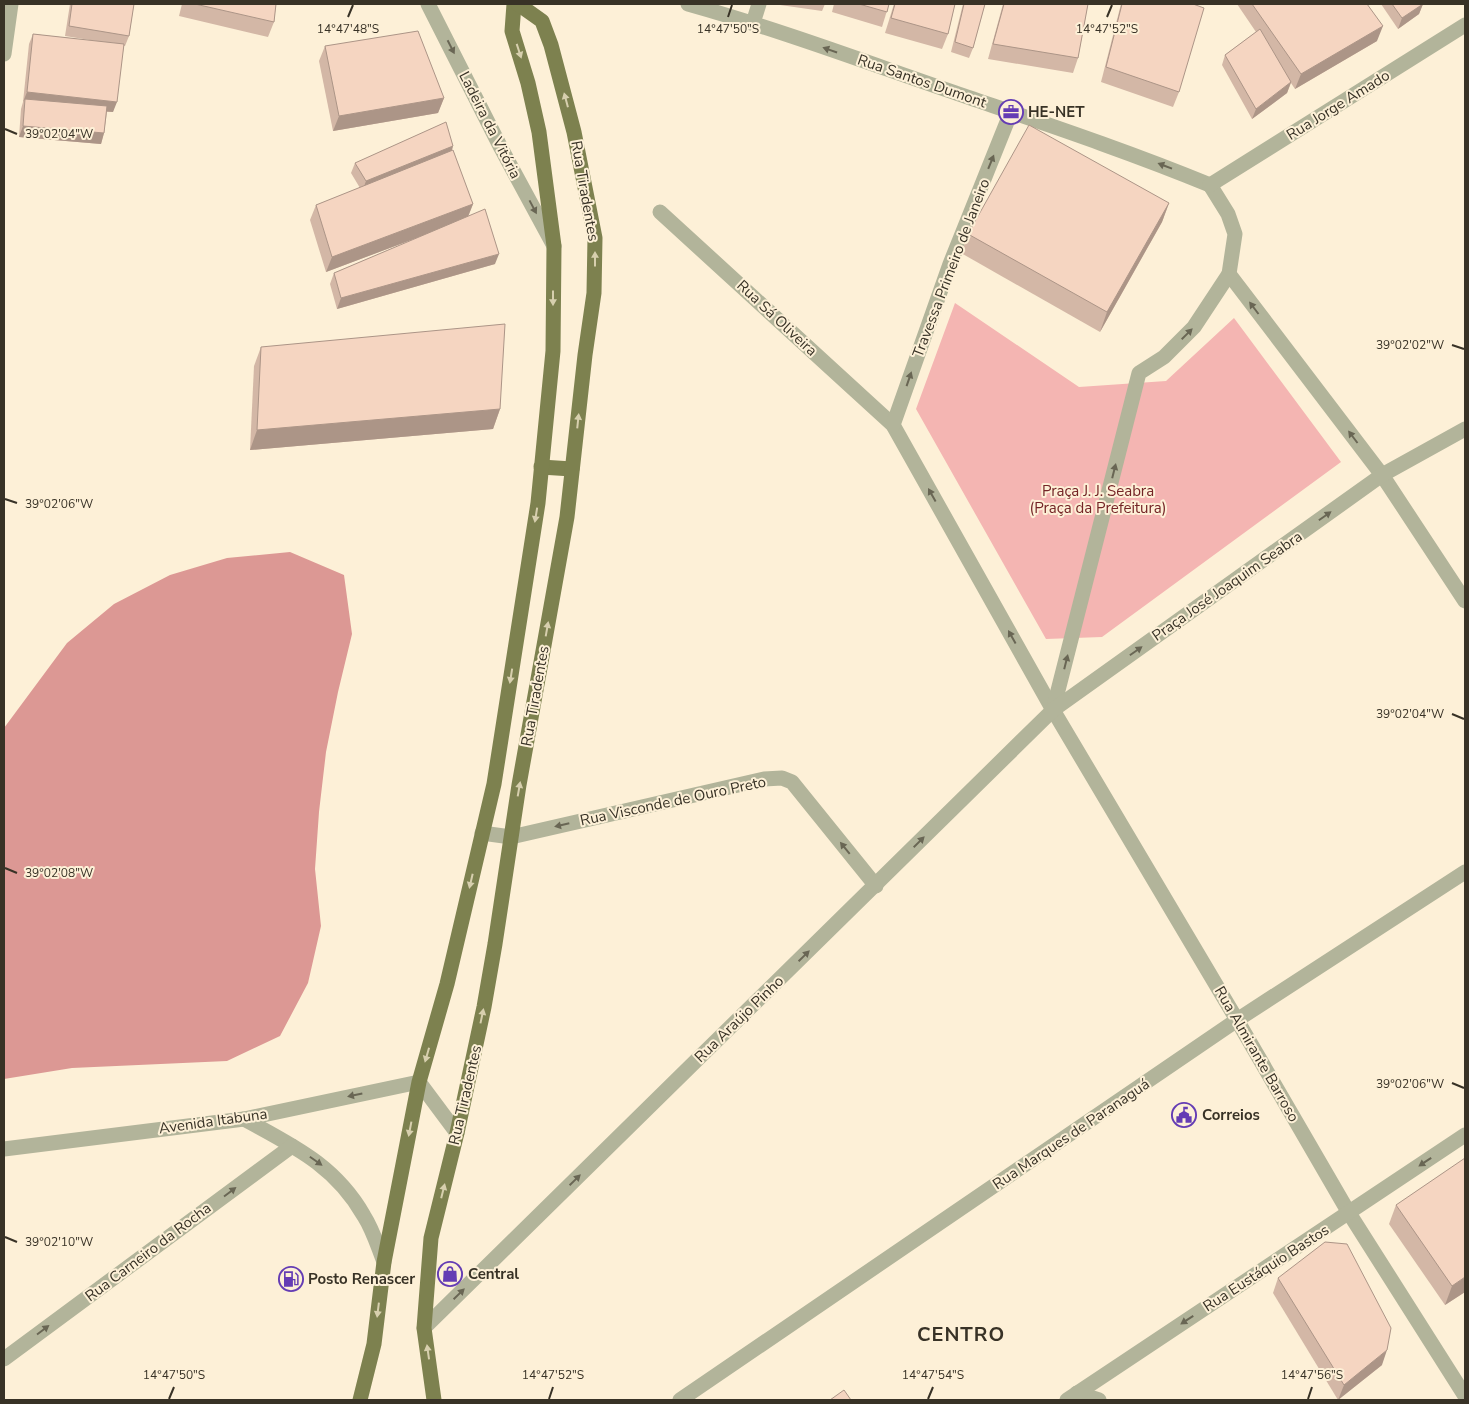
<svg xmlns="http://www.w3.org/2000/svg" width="1469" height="1404" font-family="'Nunito Sans',sans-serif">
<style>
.green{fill:#f4b5b2}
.forest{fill:#dc9894}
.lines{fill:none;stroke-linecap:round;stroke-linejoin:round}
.minor{stroke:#b2b49a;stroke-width:15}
.major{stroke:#7d814f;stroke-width:15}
.wall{fill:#d3b7a6}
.shaded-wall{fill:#ac9587}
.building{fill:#f5d5c1;stroke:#ac9587}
.oneway{fill:#696654}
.oneway2{fill:#d7cfae}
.ticks{fill:none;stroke:#383226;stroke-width:2}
.labels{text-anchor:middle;stroke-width:4;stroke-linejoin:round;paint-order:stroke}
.street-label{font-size:15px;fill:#383226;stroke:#fdf0d7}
.poi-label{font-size:15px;font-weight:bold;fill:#383226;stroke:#fdf0d7;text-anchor:start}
.park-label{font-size:15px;fill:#742426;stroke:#fdf0d7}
.district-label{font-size:20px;font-weight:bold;letter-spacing:1px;fill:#383226;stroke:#fdf0d7}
.ticks-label{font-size:12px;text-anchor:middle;fill:#383226;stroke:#fdf0d7;stroke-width:4;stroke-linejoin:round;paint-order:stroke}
</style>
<rect width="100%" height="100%" fill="#fdf0d7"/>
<polygon class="green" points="955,303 1079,387 1166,381 1234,318 1341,462 1102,637 1046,639 916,409"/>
<polygon class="forest" points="290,552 344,575 352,634 338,692 326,752 319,812 315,869 321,926 308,983 280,1036 227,1061 72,1068 4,1079 4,728 67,643 114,604 170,575 227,558"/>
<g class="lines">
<g class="minor">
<polyline points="428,4 501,148 554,246"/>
<path d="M688,4c89,25 175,57 262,87 87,30 175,59 260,94"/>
<polyline points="753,23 759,4"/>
<polyline points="4,54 11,4"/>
<polyline points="1210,185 1228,214 1235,234 1229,274 1382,475 1465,601"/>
<polyline points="1210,185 1465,25"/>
<polyline points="660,212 893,425 1053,710 1237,1020 1349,1213 1465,1396"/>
<polyline points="893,425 950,264 1011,112"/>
<polyline points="1053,710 1139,373 1164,357 1194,327 1229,274"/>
<polyline points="482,833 511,837 764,779 782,778 792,782 876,886"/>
<path d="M244,1119c49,27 91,46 120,97 9,14 14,31 20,46"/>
<polyline points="4,1149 244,1119 419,1082 457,1133"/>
<polyline points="424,1328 1053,710 1382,475 1465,429"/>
<polyline points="4,1359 292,1146"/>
<polyline points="1077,1393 1099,1400"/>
<polyline points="680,1400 1237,1020 1465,872"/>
<polyline points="1067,1400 1465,1135"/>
</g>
<g class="major">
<polyline points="541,467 572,469"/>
<polyline points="360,1400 374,1344 384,1262 419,1082 447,984 494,784 538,503 553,351 554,246 539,132 528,83 512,31 514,4"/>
<polyline points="434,1400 424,1328 431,1238 457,1133 484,1007 495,944 519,785 567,517 585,355 594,293 595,238 574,132 551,45 542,21 518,4"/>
</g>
</g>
<g class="wall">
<polygon points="70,4 134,4 129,36 125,46 124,46 113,112 107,112 104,133 101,144 19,137 21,109 23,102 29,44 33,34 96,41 65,36"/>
<polygon points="182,4 276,4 274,22 268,37 179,16"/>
<polygon points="773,4 825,4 822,11"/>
<polygon points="834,4 889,4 882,27 832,12"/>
<polygon points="894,4 955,4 948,34 942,49 885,33"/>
<polygon points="963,4 985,4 973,48 969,58 951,52"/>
<polygon points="1003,4 1088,4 1078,58 1073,73 988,59"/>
<polygon points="1121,4 1193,4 1179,92 1173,107 1101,82"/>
<polygon points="1237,4 1367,4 1377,41 1295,89 1291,83 1287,93 1252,119 1222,65 1225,55 1256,32"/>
<polygon points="1381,4 1423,4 1419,14 1398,29"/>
<polygon points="325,46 444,98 438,113 333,131 319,61"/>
<polygon points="453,146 452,150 473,204 468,217 495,264 337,309 330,284 334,273 427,234 326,272 310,220 316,205 360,188 351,173 355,163"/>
<polygon points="1169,203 1162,222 1100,332 961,253 968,234"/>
<polygon points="261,347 500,409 493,429 250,450 254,366"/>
<polygon points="1396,1205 1465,1292 1445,1305 1389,1224"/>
<polygon points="1278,1278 1382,1365 1338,1400 1273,1293"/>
</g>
<g class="shaded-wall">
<polygon points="1423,4 1419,14 1398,29 1402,18"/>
<polygon points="1383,26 1377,41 1295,89 1301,74"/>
<polygon points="1291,82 1287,93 1252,119 1256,109"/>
<polygon points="27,92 117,102 113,112 25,103 25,99 23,102"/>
<polygon points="444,98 438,113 333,131 339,116"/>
<polygon points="23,126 104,133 101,144 19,137"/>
<polygon points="453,146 450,156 362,192 366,181"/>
<polygon points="1169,203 1162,222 1100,332 1107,312"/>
<polygon points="473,204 467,219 326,272 332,257"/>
<polygon points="499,254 495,264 337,309 341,298"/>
<polygon points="500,409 493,429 250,450 257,430"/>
<polygon points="1465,1277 1465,1292 1445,1305 1452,1286"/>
<polygon points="1387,1350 1382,1365 1338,1400 1344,1385"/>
</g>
<g class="building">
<polygon points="72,4 134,4 129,36 69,26"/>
<polygon points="195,4 276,4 274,22"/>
<polygon points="859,4 889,4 887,12"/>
<polygon points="895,4 955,4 948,34 891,18"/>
<polygon points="964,4 985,4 973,48 955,42"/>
<polygon points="1004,4 1088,4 1078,58 993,44"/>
<polygon points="1122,4 1193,4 1204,8 1179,92 1106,67"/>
<polygon points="1252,4 1367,4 1383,26 1301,74"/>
<polygon points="1392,4 1423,4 1402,18"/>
<polygon points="1260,29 1291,82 1256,109 1225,55"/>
<polygon points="418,31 444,98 339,116 325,46"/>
<polygon points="33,34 124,44 117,102 27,92"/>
<polygon points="25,99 107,106 104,133 23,126"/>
<polygon points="446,122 453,146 366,181 355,163"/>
<polygon points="1029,125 1169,203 1107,312 968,234"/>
<polygon points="453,150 473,204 332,257 316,205"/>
<polygon points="485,209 499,254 341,298 334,273"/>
<polygon points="505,324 500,409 257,430 261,347"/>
<polygon points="1465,1158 1465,1277 1452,1286 1396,1205"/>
<polygon points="1325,1242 1347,1244 1391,1328 1387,1350 1344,1385 1278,1278"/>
<polygon points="844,1390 851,1400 830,1400"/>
</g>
<defs><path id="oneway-solid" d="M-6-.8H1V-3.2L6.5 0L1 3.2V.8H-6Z" transform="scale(1.25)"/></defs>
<g class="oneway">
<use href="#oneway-solid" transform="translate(451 47) rotate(63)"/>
<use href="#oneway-solid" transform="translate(830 50) rotate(-161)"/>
<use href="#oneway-solid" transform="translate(991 162) rotate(-68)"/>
<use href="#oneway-solid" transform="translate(1165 166) rotate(-159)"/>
<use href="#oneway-solid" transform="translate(533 207) rotate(62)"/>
<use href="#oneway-solid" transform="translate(1254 308) rotate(-127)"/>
<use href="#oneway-solid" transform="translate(1187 334) rotate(-45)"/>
<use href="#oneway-solid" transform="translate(909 379) rotate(-71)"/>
<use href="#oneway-solid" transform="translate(1353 437) rotate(-127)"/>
<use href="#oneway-solid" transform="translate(1114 471) rotate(-76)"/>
<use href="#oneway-solid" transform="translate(932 495) rotate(-119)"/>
<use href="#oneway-solid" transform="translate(1325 516) rotate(-35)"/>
<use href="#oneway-solid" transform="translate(1012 637) rotate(-119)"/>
<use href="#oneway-solid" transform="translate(1136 651) rotate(-35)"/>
<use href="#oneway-solid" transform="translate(1066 662) rotate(-76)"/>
<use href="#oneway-solid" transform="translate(562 825) rotate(167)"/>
<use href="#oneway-solid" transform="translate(919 842) rotate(-45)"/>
<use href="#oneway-solid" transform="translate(845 848) rotate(-129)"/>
<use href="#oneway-solid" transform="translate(804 956) rotate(-44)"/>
<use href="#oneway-solid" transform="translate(355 1095) rotate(168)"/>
<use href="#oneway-solid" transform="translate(316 1161) rotate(35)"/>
<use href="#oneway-solid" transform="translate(1425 1162) rotate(146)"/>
<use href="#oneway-solid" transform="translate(575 1180) rotate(-44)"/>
<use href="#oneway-solid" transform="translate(230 1192) rotate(-37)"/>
<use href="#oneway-solid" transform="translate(459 1294) rotate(-44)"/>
<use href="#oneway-solid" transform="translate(1187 1320) rotate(147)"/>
<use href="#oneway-solid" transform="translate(43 1330) rotate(-37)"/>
</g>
<g class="oneway2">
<use href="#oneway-solid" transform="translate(519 51) rotate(72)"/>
<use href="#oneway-solid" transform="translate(566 100) rotate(-105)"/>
<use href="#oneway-solid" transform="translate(595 259) rotate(-90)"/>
<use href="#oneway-solid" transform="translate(553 298) rotate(90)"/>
<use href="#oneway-solid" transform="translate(578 421) rotate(-84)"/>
<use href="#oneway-solid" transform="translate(536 515) rotate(99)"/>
<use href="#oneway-solid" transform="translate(547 629) rotate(-80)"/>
<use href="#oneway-solid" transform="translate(511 676) rotate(99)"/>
<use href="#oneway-solid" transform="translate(519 789) rotate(-80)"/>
<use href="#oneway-solid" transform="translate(471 881) rotate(103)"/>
<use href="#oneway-solid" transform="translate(482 1016) rotate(-78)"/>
<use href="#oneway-solid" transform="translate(427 1055) rotate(106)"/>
<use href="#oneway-solid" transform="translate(410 1129) rotate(101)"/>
<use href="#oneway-solid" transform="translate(443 1191) rotate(-76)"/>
<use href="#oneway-solid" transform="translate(378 1310) rotate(97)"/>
<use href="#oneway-solid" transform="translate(428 1352) rotate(-98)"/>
</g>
<path class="ticks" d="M348,17l5,-12M728,17l4,-12M1107,17l5,-12M5,129l12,5M1452,345l12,4M5,499l12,4M1452,714l12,5M5,868l12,5M1452,1083l12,5M5,1237l12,5M169,1399l5,-12M549,1399l4,-12M928,1399l5,-12M1308,1399l4,-12"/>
<defs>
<symbol id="office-ring" viewBox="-11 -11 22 22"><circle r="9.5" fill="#fdf0d7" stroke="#643cb4" stroke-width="1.5"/><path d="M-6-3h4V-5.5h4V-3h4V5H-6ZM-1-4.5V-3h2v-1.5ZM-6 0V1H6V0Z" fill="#643cb4"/></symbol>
<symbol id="civic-ring" viewBox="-11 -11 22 22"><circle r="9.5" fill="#fdf0d7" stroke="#643cb4" stroke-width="1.5"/><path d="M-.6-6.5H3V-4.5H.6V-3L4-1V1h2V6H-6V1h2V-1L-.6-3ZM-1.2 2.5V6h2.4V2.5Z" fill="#643cb4"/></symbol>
<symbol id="shop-ring" viewBox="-11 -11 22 22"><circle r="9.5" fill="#fdf0d7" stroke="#643cb4" stroke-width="1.5"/><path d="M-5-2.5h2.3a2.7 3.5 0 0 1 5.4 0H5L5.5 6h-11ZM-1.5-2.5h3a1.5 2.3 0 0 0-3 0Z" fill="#643cb4"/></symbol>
<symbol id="fuel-ring" viewBox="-11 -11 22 22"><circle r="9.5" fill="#fdf0d7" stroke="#643cb4" stroke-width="1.5"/><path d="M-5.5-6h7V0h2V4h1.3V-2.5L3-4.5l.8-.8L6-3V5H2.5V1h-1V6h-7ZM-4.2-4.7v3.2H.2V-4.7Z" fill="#643cb4"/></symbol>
</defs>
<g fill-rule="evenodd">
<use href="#office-ring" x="997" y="98" width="28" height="28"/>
<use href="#civic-ring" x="1170" y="1101" width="28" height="28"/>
<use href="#shop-ring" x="436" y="1260" width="28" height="28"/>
<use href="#fuel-ring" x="277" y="1265" width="28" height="28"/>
</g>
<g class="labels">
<g class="street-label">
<text transform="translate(922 81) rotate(19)" y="5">Rua Santos Dumont</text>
<text transform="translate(1338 105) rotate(-32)" y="5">Rua Jorge Amado</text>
<text transform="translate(490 125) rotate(63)" y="5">Ladeira da Vitória</text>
<text transform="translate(585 191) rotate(80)" y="5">Rua Tiradentes</text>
<text transform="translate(951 268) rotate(-69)" y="5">Travessa Primeiro de Janeiro</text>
<text transform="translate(777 318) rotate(43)" y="5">Rua Sá Oliveira</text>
<text transform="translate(1227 586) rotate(-35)" y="5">Praça José Joaquim Seabra</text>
<text transform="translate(535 696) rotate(-80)" y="5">Rua Tiradentes</text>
<text transform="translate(673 801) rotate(-12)" y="5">Rua Visconde de Ouro Preto</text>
<text transform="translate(739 1019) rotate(-44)" y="5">Rua Araújo Pinho</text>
<text transform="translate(1257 1054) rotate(60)" y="5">Rua Almirante Barroso</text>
<text transform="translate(465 1095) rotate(-77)" y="5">Rua Tiradentes</text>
<text transform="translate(213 1121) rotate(-8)" y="5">Avenida Itabuna</text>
<text transform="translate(1071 1134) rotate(-34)" y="5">Rua Marques de Paranaguá</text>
<text transform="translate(148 1252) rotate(-37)" y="5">Rua Carneiro da Rocha</text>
<text transform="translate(1266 1268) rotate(-33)" y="5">Rua Eustáquio Bastos</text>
</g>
<g class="poi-label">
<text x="1028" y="117">HE-NET</text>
<text x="1202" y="1120">Correios</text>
<text x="468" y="1279">Central</text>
<text x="308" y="1284">Posto Renascer</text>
</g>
<g class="park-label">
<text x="1098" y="496">Praça J. J. Seabra<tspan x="1098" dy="17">(Praça da Prefeitura)</tspan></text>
</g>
<g class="district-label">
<text x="961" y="1341">CENTRO</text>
</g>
</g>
<g class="ticks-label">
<text x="348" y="33">14°47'48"S</text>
<text x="728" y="33">14°47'50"S</text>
<text x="1107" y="33">14°47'52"S</text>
<text x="59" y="138">39°02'04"W</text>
<text x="1410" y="349">39°02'02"W</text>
<text x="59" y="508">39°02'06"W</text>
<text x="1410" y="718">39°02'04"W</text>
<text x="59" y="877">39°02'08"W</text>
<text x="1410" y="1088">39°02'06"W</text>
<text x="59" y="1246">39°02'10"W</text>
<text x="174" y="1379">14°47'50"S</text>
<text x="553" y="1379">14°47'52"S</text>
<text x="933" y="1379">14°47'54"S</text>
<text x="1312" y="1379">14°47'56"S</text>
</g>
<rect width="1469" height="1404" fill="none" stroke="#383226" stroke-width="10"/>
</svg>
